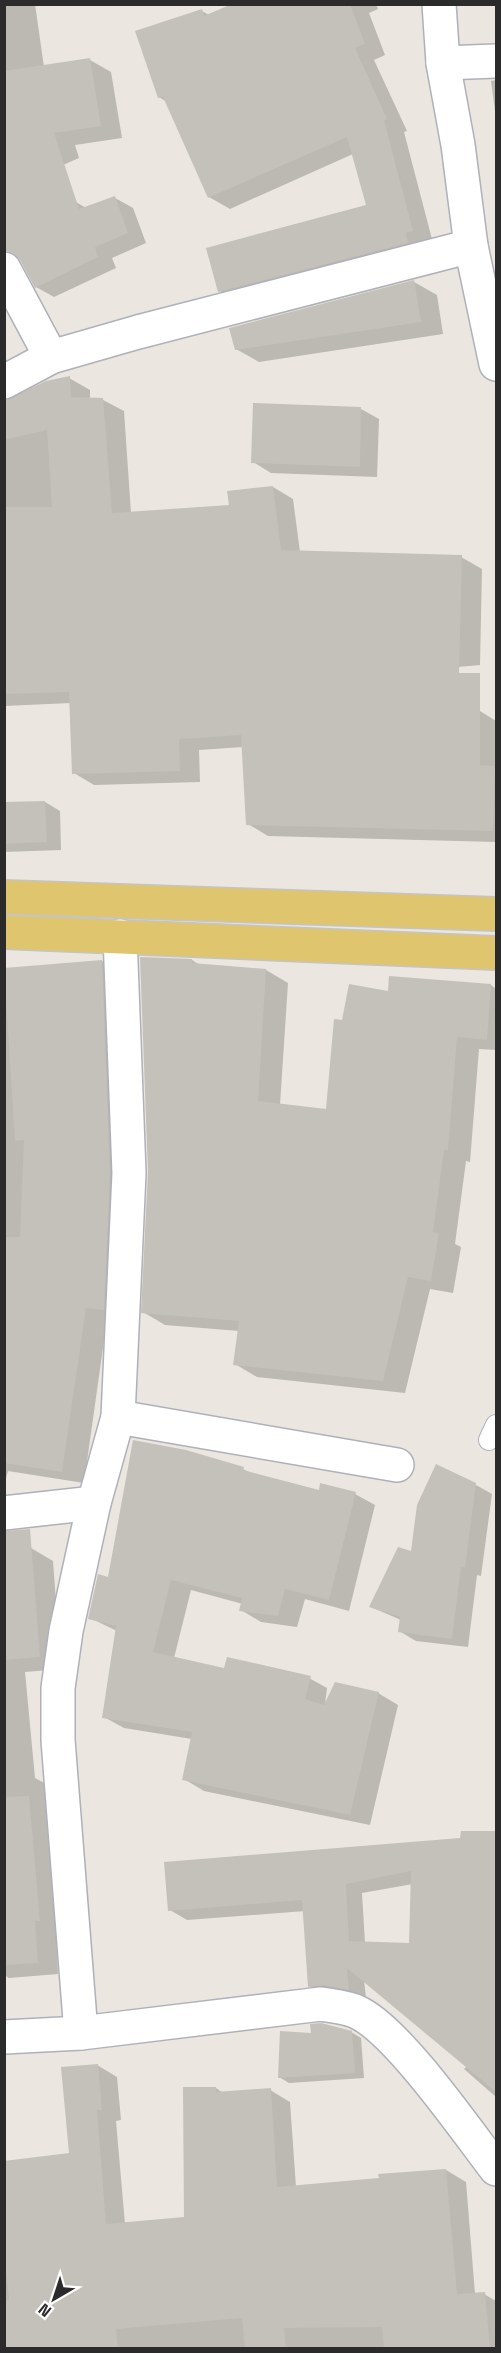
<svg xmlns="http://www.w3.org/2000/svg" width="501" height="2353" font-family="'Space Grotesk',sans-serif">
<style>
.shadow{fill:#0003;fill-rule:evenodd}
.building{fill:#c4c0ba;fill-rule:evenodd}
.lines{fill:none;stroke-linecap:round;stroke-linejoin:round}
.service-casing{stroke:#afb1ba;stroke-width:22}
.minor-casing{stroke:#afb1ba;stroke-width:36}
.primary-casing{stroke:#c4c4c4;stroke-width:36}
.service{stroke:#fff;stroke-width:20}
.minor{stroke:#fff;stroke-width:33}
.primary{stroke:#e0c56f;stroke-width:33}
</style>
<rect width="100%" height="100%" fill="#ebe6df"/>
<g class="shadow">
<polygon points="4,4 35,4 44,67 90,60 111,72 122,138 75,145 79,158 15,186 4,180"/>
<polygon points="236,4 376,4 378,9 369,13 385,55 374,60 407,131 404,132 433,243 240,303 220,291 368,206 353,154 230,209 209,197 167,102 159,97 202,11 209,15"/>
<polygon points="496,80 496,119 491,81"/>
<polygon points="115,198 133,208 146,243 112,258 116,268 54,297 36,287 76,202 86,208"/>
<polygon points="414,282 437,295 443,334 259,362 236,349"/>
<polygon points="69,378 90,390 90,399 103,400 124,411 131,513 230,506 273,487 293,499 300,552 461,557 482,569 480,665 458,667 463,713 480,711 496,721 496,842 268,836 248,824 243,747 199,750 200,782 94,785 74,773 71,703 4,706 4,402"/>
<polygon points="361,409 379,419 377,477 271,473 253,462"/>
<polygon points="45,802 60,811 61,850 4,852 4,804"/>
<polygon points="192,960 201,966 266,970 288,983 280,1105 327,1111 343,1022 389,992 491,985 496,989 496,1050 479,1049 470,1162 466,1161 455,1244 461,1247 453,1293 430,1289 405,1393 257,1377 235,1364 239,1331 165,1325 143,1312"/>
<polygon points="102,961 123,974 107,1319 84,1483 8,1471 4,1486 4,970"/>
<polygon points="243,1469 254,1475 320,1492 355,1494 375,1505 349,1611 305,1599 297,1627 261,1622 241,1610 243,1604 191,1590 174,1658 225,1669 307,1677 327,1688 325,1704 378,1693 398,1705 370,1825 204,1791 184,1779 192,1739 124,1728 104,1717 117,1631 90,1618 109,1579"/>
<polygon points="476,1485 492,1494 481,1576 477,1575 468,1647 416,1641 399,1631 401,1620 371,1607 412,1553"/>
<polygon points="31,1548 53,1561 61,1669 25,1672 35,1778 48,1785 61,1933 56,1933 58,1974 9,1978 4,1975 4,1550"/>
<path d="M496,1832v265l-32,-28 3,-3 -103,-86 2,18 -40,-2 -17,-10 -4,-75 -118,9 -17,-10 292,-70v-7zM413,1884l-3,60 -45,-1 -3,-50z"/>
<polygon points="351,2032 361,2038 364,2078 289,2083 279,2077 312,2035"/>
<polygon points="97,2065 117,2077 121,2120 116,2121 125,2224 186,2218 216,2088 223,2093 270,2090 290,2102 296,2187 381,2179 446,2170 466,2182 475,2294 484,2294 496,2301 496,2348 4,2348 4,2162 71,2155"/>
</g>
<g class="building">
<polygon points="232,4 350,4 365,44 355,48 387,119 384,120 413,231 406,233 408,243 218,292 206,248 366,205 347,137 208,198 163,97 158,98 135,31 202,9 204,16"/>
<polygon points="90,58 101,126 54,133 79,209 115,196 128,233 95,247 98,257 35,288 20,260 13,253 4,250 4,71"/>
<polygon points="414,280 421,322 235,350 229,328"/>
<polygon points="70,376 71,397 103,398 112,513 229,505 227,491 273,486 281,550 462,555 459,673 480,673 480,765 495,766 493,831 246,825 241,735 179,739 180,771 72,774 69,692 4,694 4,507 52,507 47,430 4,440 4,401 46,381"/>
<polygon points="253,403 361,407 360,467 251,463"/>
<polygon points="45,801 47,842 4,844 4,802"/>
<polygon points="140,957 192,959 192,963 266,969 258,1101 326,1109 334,1019 342,1020 349,984 388,991 389,976 491,984 487,1040 457,1037 448,1150 444,1150 433,1232 439,1233 431,1281 408,1277 383,1381 233,1365 239,1321 141,1313 148,1172"/>
<polygon points="102,960 110,1173 104,1310 86,1308 62,1472 4,1463 4,1237 20,1237 24,1140 15,1141 4,968"/>
<polygon points="133,1440 186,1450 244,1467 243,1470 319,1490 320,1483 356,1492 329,1600 285,1589 278,1616 239,1611 242,1598 171,1580 153,1652 224,1668 227,1657 311,1676 305,1699 324,1705 335,1682 379,1692 350,1815 182,1780 192,1732 102,1718 116,1626 88,1619 98,1574 108,1577"/>
<polygon points="436,1464 476,1483 465,1568 461,1567 452,1639 398,1632 400,1617 369,1607 398,1547 411,1551 417,1505"/>
<polygon points="30,1529 40,1657 4,1660 4,1531"/>
<polygon points="29,1796 40,1921 35,1921 38,1963 4,1965 4,1797"/>
<path d="M461,1831h35v261l-149,-124 2,22 -25,-5 -16,2 -6,-87 -134,11 -4,-49 296,-24zM411,1871l-2,72 -60,-2 -3,-57z"/>
<polygon points="321,2023 352,2031 355,2073 278,2078 280,2031 311,2033 310,2024"/>
<polygon points="98,2064 102,2110 97,2110 106,2224 184,2217 183,2087 216,2087 216,2092 271,2088 277,2187 379,2178 378,2174 446,2169 457,2294 485,2292 490,2349 384,2349 382,2327 284,2328 286,2349 245,2349 242,2318 116,2329 118,2349 4,2349 4,2301 9,2300 4,2249 4,2161 69,2153 61,2067"/>
</g>
<g class="lines">
<defs>
<polyline id="service" points="489,1440 496,1425"/>
<g id="minor">
<polyline points="439,4 443,63 458,145 471,246 496,364"/>
<polyline points="443,63 496,61"/>
<polyline points="4,269 51,357"/>
<polyline points="4,382 51,357 138,332 471,246"/>
<polyline points="118,1417 397,1465"/>
<polyline points="4,1513 94,1503"/>
<polyline points="81,2033 58,1740 58,1688 66,1631 94,1503 118,1417 129,1173 120,936"/>
<path d="M4,2037l77,-4 240,-29c11,2 26,3 36,8 40,18 109,118 139,157"/>
</g>
<g id="primary">
<polyline points="4,897 496,914"/>
<polyline points="4,932 496,953"/>
</g>
</defs>
<use href="#service" class="service-casing"/>
<use href="#minor" class="minor-casing"/>
<use href="#primary" class="primary-casing"/>
<use href="#service" class="service"/>
<use href="#minor" class="minor"/>
<use href="#primary" class="primary"/>
</g>
<rect width="501" height="2353" fill="none" stroke="#2b2b2b" stroke-width="12"/>
<g transform="translate(54 2299) rotate(219)" stroke="#ffffff" stroke-width="4.5" paint-order="stroke">
<path d="M0-4.5L10 22L0 15L-10 22Z" fill="#2b2b2b"/>
<text y="-9" font-size="16" font-weight="bold" text-anchor="middle" fill="#2b2b2b">N</text>
</g>
</svg>
